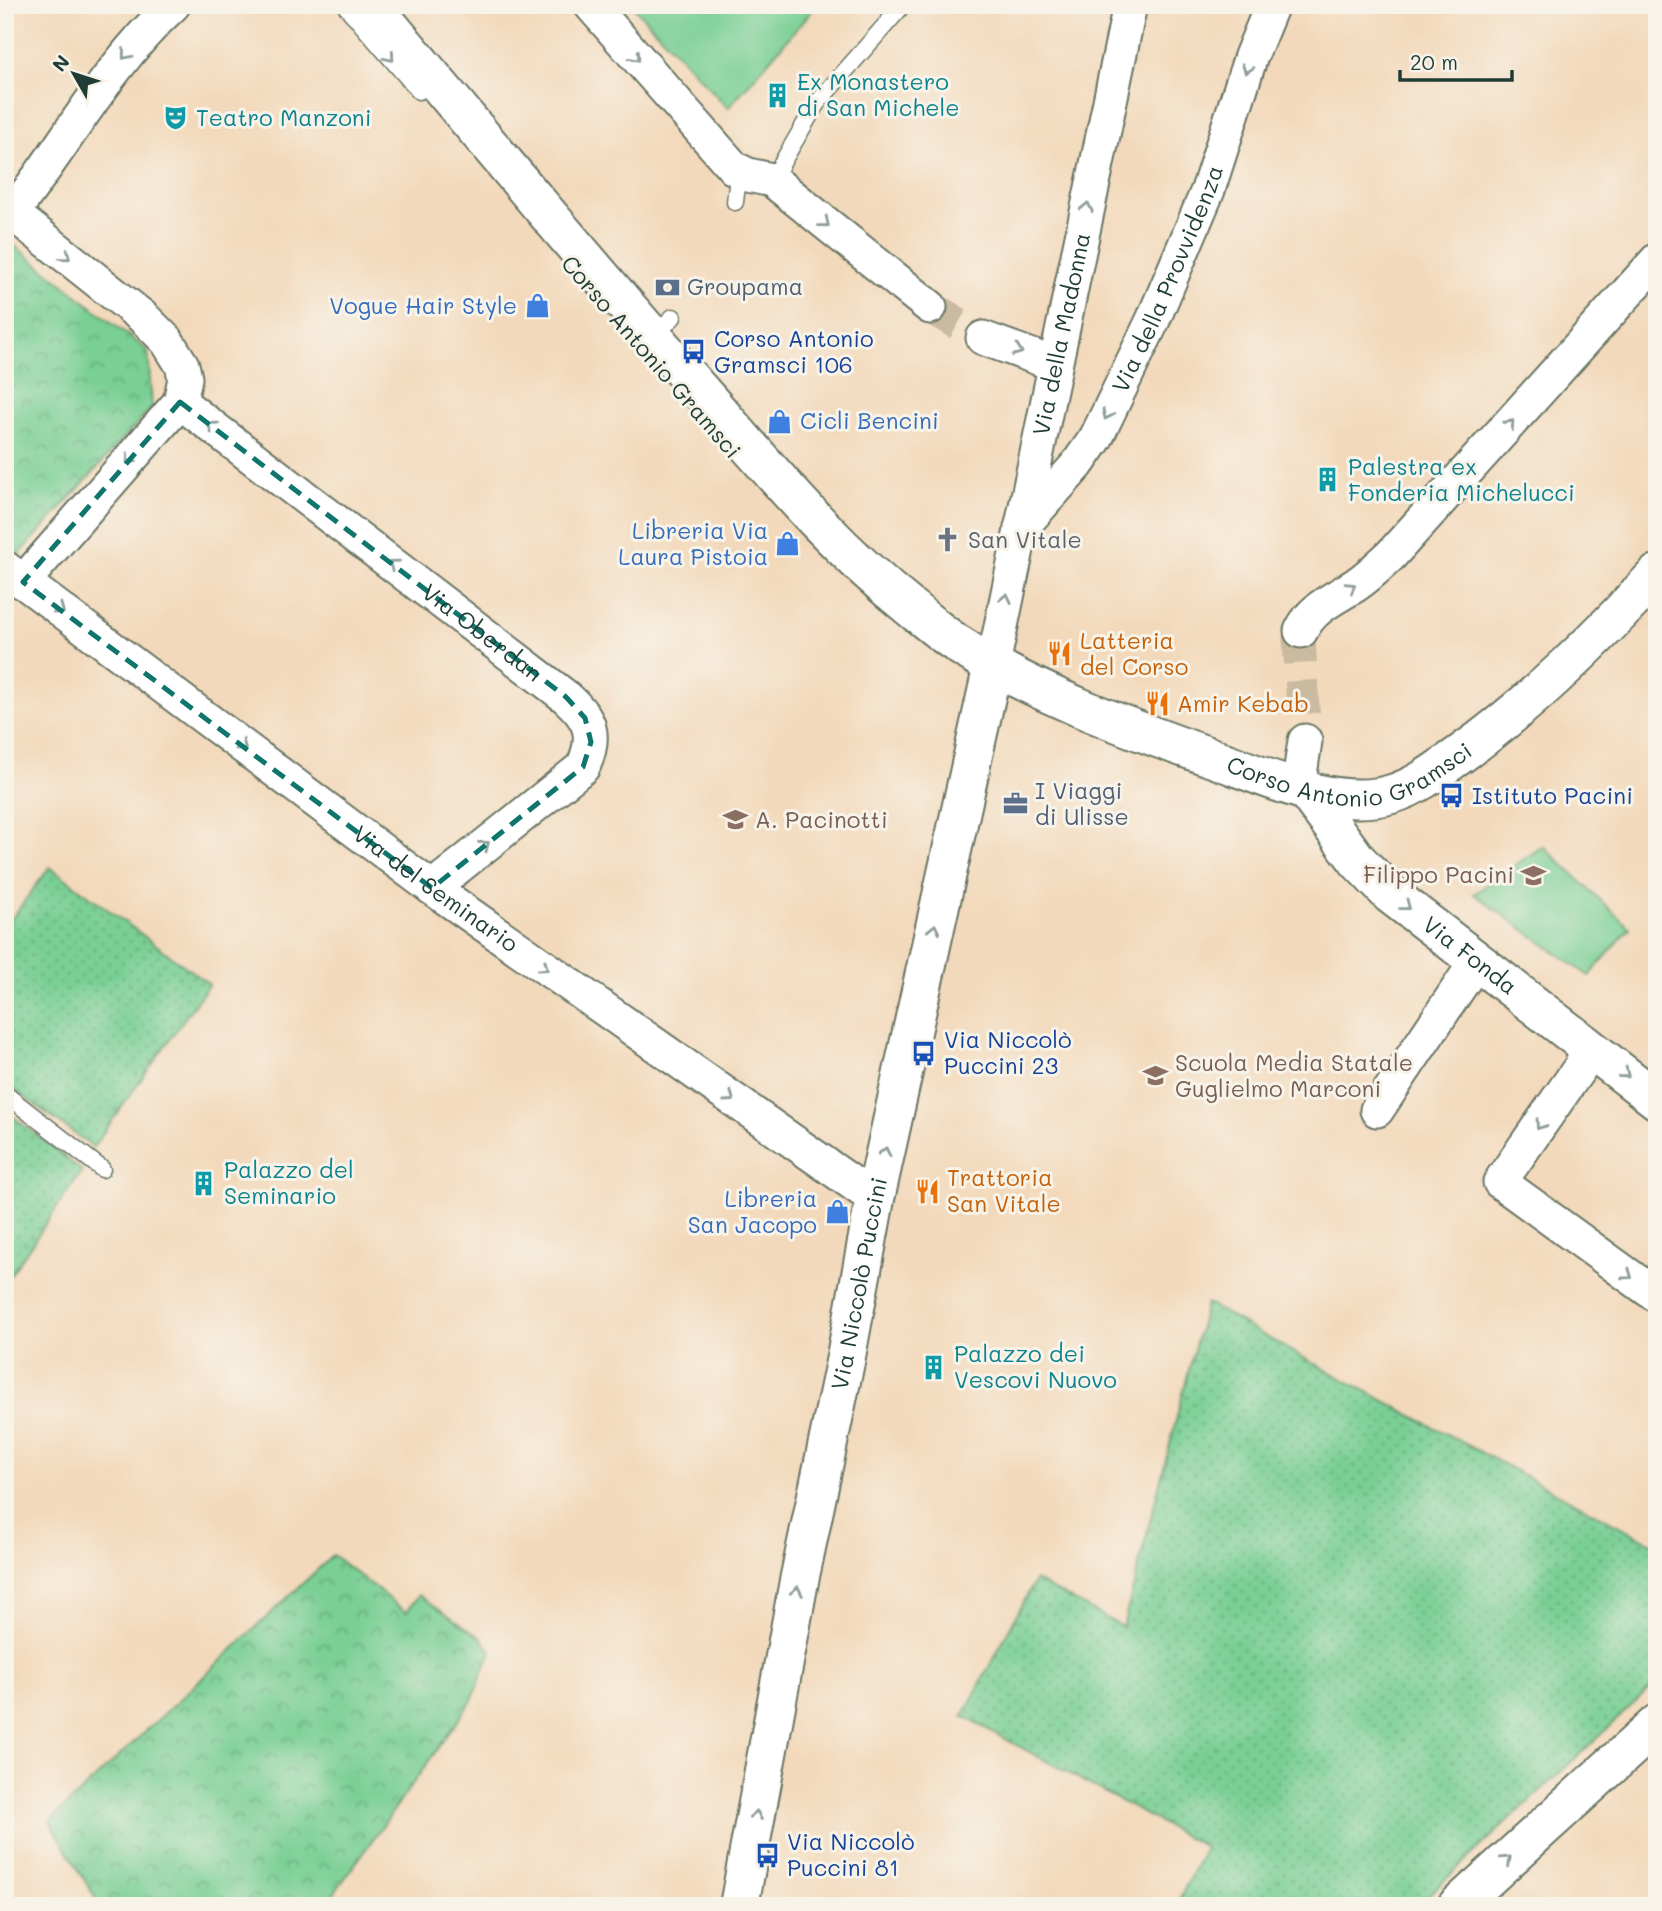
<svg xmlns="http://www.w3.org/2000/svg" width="1662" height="1911" font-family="Mali,sans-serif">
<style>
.grass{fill:url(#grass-dots);stroke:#4c8664;stroke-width:2}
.park{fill:url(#park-crowns);stroke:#4c8664;stroke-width:2}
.garden{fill:#79cf94;stroke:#4c8664;stroke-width:2}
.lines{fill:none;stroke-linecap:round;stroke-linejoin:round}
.street-tunnel{stroke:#c9baa0;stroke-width:33;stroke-dasharray:33 17;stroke-linecap:butt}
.lane-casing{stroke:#697463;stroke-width:19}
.street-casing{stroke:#697463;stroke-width:37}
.secondary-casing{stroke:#697463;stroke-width:42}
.lane{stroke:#fff;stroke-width:16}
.street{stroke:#fff;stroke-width:33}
.secondary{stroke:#fff;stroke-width:38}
.oneway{stroke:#8f9e9a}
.marked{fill:none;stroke:#0f766e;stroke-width:5;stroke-dasharray:14 9;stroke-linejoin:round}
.labels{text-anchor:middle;stroke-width:6;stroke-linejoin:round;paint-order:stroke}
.culture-label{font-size:23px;fill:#0d838f;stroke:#f7f3e8;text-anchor:start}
.street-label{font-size:23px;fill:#1f3d34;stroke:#f7f3e8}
.service-label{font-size:23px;fill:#4e5e75;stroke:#f7f3e8;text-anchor:start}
.shop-label{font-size:23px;fill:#366cbe;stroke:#f7f3e8;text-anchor:end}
.transit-label{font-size:23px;fill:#164399;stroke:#f7f3e8;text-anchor:start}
.worship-label{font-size:23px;fill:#5b616d;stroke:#f7f3e8;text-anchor:start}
.food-label{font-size:23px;fill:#c56008;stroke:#f7f3e8;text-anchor:start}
.education-label{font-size:23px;fill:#785e54;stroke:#f7f3e8;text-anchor:start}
</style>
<defs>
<pattern id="grass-dots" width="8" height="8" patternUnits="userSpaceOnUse" patternTransform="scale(1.75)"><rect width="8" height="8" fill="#79cf94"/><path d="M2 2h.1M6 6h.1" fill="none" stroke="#63a97a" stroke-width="1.8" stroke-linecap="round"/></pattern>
<pattern id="park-crowns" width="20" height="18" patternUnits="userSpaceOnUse" patternTransform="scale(1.75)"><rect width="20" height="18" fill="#79cf94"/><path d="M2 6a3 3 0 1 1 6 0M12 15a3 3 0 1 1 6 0" fill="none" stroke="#63a97a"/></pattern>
</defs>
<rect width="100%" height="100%" fill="#f7f3e8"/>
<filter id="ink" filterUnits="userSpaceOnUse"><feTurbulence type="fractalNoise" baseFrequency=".0143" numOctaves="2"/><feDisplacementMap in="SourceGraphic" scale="14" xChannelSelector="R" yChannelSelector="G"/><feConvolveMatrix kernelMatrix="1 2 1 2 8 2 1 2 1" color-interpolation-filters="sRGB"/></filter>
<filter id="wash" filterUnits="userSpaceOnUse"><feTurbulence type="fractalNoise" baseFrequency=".00686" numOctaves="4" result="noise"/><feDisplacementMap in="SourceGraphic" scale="28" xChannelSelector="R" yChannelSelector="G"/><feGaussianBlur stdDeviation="1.57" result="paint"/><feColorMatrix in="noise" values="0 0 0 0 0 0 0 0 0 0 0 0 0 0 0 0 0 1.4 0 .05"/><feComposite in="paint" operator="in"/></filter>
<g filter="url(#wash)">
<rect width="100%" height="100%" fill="#f3d9bb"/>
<g class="grass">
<polygon points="50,867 209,984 93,1147 5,1083 5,927"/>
<polygon points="5,1110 82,1171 5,1283"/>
<polygon points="1206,1303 1300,1356 1657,1546 1657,1682 1417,1906 1176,1906 1205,1847 963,1716 1035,1580 1123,1627"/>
</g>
<g class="park">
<polygon points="11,243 148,351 152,407 16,558 5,549 5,250"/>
<polygon points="333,1555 406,1612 419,1595 481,1638 491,1651 471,1702 325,1906 100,1906 50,1821"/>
</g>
<g class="garden">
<polygon points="632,5 817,5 728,108"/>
<polygon points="1543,846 1630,928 1589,976 1474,894"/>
</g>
</g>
<g filter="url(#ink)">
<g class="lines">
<g class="street-tunnel">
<polyline points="930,307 983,338"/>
<polyline points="1301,631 1299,639 1305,741"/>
</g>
<defs>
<g id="lane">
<polyline points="345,5 419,91"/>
<polyline points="734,168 737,185 735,202"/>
<polyline points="772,180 817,103 903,5"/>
<polyline points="653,337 673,317"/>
<polyline points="5,1094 102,1169"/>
</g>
<g id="street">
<polyline points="591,5 734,168 748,175 772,180 930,307"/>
<polyline points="12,213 144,318 167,341 182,365 185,378 180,402 23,582"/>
<path d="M5,222c58,-72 99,-153 168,-217"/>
<polyline points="983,338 1054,364"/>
<path id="s1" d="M180,402l386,295c25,22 31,38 17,70l-151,121"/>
<path id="s2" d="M1021,528l56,-63 19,-27 57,-118 55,-130 43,-134 21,-51"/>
<path id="s3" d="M5,568l427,320 443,311"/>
<path d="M1301,631c11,-24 35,-33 56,-47 12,-8 23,-19 34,-29l266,-295"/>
<path id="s4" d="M993,665l137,-660"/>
<polyline points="1298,788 1305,741"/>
<polyline points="1593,1049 1500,1182 1657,1296"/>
<polyline points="1377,1110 1476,962"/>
</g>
<g id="secondary">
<path id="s5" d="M372,5c112,134 224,268 340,399 64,73 123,144 200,205 15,12 30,25 47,36 78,50 167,82 254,113 53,19 123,53 179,36 24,-7 46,-24 66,-38 73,-52 138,-116 199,-182"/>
<path id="s6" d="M1306,791l52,70 32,33 267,206"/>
<path id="s7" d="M739,1906l60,-325 46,-219 30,-163 118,-534"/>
<polyline points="1457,1906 1657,1724"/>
</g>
</defs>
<use href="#lane" class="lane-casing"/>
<use href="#street" class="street-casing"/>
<use href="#secondary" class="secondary-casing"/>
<use href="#lane" class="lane"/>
<use href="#street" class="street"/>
<use href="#secondary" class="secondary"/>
</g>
<defs><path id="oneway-chevron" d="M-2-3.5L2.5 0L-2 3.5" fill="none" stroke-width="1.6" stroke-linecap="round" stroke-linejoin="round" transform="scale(1.75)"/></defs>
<g class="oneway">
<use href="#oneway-chevron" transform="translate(126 55) rotate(130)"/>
<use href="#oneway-chevron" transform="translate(390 57) rotate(49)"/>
<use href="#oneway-chevron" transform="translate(636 57) rotate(49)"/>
<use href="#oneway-chevron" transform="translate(1247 69) rotate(108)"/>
<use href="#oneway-chevron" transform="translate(1087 207) rotate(-78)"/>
<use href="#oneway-chevron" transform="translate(825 223) rotate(39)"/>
<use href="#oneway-chevron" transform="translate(66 256) rotate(39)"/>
<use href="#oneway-chevron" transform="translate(1018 351) rotate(21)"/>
<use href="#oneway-chevron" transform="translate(1107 415) rotate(116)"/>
<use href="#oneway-chevron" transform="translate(1510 424) rotate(-48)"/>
<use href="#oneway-chevron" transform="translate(212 426) rotate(-143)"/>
<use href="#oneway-chevron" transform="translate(130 460) rotate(131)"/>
<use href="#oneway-chevron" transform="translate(393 564) rotate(-143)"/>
<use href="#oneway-chevron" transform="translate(1351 587) rotate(-32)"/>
<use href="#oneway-chevron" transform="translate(1006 598) rotate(-78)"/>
<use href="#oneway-chevron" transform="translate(60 610) rotate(37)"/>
<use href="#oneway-chevron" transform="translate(242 746) rotate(37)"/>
<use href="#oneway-chevron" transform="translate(485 845) rotate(-38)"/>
<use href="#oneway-chevron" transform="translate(1406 906) rotate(38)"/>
<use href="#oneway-chevron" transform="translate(934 929) rotate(-78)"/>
<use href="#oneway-chevron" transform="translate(544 967) rotate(35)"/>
<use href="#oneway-chevron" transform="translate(1625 1074) rotate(39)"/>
<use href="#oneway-chevron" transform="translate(730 1098) rotate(35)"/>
<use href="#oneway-chevron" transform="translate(1540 1125) rotate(125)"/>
<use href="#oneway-chevron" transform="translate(885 1152) rotate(-78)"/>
<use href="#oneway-chevron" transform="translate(1628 1275) rotate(36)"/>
<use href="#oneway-chevron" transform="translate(797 1591) rotate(-79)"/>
<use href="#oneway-chevron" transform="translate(756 1815) rotate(-80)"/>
<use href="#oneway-chevron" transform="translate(1507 1860) rotate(-43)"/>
</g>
</g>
<path class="marked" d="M180,402l386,295 19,21 6,24 -8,25 -151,121 -409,-306z"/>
<defs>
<symbol id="building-bare" viewBox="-9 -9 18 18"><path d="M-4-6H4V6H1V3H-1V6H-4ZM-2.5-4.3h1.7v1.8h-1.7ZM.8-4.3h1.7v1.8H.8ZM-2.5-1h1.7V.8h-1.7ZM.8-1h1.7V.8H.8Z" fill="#0f9aa8" stroke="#f7f3e8" stroke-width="2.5" paint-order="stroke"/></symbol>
<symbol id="theatre-bare" viewBox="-9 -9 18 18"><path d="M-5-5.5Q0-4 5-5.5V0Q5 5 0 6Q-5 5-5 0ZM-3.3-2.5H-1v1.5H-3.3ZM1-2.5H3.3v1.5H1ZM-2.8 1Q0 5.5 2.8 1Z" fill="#0f9aa8" stroke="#f7f3e8" stroke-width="2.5" paint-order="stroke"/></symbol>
<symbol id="bank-bare" viewBox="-9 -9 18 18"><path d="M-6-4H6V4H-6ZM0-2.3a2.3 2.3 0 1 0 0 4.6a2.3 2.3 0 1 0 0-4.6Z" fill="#5c6f8a" stroke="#f7f3e8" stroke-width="2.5" paint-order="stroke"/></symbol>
<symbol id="shop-bare" viewBox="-9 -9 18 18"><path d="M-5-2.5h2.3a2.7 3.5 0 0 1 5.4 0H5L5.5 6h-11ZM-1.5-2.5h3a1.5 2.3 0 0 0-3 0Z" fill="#3f7fe0" stroke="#f7f3e8" stroke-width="2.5" paint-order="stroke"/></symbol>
<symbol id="bus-bare" viewBox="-9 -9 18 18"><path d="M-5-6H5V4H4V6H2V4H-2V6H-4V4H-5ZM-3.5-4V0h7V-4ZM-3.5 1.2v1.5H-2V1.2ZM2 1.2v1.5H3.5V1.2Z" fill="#1a4fb4" stroke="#f7f3e8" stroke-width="2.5" paint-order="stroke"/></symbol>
<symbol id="church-bare" viewBox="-9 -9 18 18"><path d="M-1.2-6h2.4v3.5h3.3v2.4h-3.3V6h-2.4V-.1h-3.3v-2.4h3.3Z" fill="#6b7280" stroke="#f7f3e8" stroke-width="2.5" paint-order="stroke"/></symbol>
<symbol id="restaurant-bare" viewBox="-9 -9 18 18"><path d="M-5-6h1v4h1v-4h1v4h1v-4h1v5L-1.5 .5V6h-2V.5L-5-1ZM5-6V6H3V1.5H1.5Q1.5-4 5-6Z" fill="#e8710a" stroke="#f7f3e8" stroke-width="2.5" paint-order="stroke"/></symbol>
<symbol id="office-bare" viewBox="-9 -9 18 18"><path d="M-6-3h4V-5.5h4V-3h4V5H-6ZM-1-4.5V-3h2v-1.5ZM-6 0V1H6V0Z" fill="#5c6f8a" stroke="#f7f3e8" stroke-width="2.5" paint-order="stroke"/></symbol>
<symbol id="school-bare" viewBox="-9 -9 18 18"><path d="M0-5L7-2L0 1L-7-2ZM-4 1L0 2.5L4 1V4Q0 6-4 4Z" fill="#8d6e63" stroke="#f7f3e8" stroke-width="2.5" paint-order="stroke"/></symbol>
</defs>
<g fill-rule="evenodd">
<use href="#building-bare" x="760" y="78" width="35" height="35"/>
<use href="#theatre-bare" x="158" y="100" width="35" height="35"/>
<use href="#bank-bare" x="650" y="270" width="35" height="35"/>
<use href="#shop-bare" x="520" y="288" width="35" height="35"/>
<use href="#bus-bare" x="676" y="334" width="35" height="35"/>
<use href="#shop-bare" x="762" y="404" width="35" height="35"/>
<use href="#building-bare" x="1310" y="462" width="35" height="35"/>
<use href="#church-bare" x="930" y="522" width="35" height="35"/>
<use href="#shop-bare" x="770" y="526" width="35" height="35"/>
<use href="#restaurant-bare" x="1042" y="636" width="35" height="35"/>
<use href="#restaurant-bare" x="1140" y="686" width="35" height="35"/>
<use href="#bus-bare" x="1434" y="778" width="35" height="35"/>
<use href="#office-bare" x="998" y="786" width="35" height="35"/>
<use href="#school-bare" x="718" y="802" width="35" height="35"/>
<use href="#school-bare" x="1516" y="858" width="35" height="35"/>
<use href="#bus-bare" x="906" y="1036" width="35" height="35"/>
<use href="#school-bare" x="1138" y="1058" width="35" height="35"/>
<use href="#building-bare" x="186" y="1166" width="35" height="35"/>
<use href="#restaurant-bare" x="910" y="1174" width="35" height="35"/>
<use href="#shop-bare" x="820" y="1194" width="35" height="35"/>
<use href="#building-bare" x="916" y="1350" width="35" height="35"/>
<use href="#bus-bare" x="750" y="1838" width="35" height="35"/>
</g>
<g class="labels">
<g class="culture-label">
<text x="797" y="90">Ex Monastero<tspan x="797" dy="26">di San Michele</tspan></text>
<text x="196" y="126">Teatro Manzoni</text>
<text x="1348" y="475">Palestra ex<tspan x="1348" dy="26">Fonderia Michelucci</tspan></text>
<text x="224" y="1178">Palazzo del<tspan x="224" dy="26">Seminario</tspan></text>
<text x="954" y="1362">Palazzo dei<tspan x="954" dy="26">Vescovi Nuovo</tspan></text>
</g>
<g class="street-label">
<text dy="8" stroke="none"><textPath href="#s2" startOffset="292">Via della Provvidenza</textPath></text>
<text dy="8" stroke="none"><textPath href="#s4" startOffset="338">Via della Madonna</textPath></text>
<text transform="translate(651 357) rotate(49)" y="8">Corso Antonio Gramsci</text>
<text dy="8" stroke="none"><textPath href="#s1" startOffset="380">Via Oberdan</textPath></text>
<text dy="8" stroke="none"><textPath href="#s5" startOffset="1295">Corso Antonio Gramsci</textPath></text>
<text dy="8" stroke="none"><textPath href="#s3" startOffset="537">Via del Seminario</textPath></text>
<text dy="8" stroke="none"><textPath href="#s6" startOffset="234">Via Fonda</textPath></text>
<text dy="8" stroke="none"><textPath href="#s7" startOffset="634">Via Niccolò Puccini</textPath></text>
</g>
<g class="service-label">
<text x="687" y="295">Groupama</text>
<text x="1035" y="799">I Viaggi<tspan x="1035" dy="26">di Ulisse</tspan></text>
</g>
<g class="shop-label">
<text x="517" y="314">Vogue Hair Style</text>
<text x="800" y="429" text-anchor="start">Cicli Bencini</text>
<text x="768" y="539">Libreria Via<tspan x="768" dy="26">Laura Pistoia</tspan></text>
<text x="817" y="1207">Libreria<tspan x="817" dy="26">San Jacopo</tspan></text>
</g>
<g class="transit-label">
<text x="714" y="347">Corso Antonio<tspan x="714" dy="26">Gramsci 106</tspan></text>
<text x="1472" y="804">Istituto Pacini</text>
<text x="944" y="1048">Via Niccolò<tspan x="944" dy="26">Puccini 23</tspan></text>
<text x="787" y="1850">Via Niccolò<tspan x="787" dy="26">Puccini 81</tspan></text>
</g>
<g class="worship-label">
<text x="968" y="548">San Vitale</text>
</g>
<g class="food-label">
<text x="1080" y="649">Latteria<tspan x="1080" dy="26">del Corso</tspan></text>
<text x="1177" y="712">Amir Kebab</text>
<text x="947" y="1186">Trattoria<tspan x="947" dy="26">San Vitale</tspan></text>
</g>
<g class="education-label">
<text x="755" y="828">A. Pacinotti</text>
<text x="1514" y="883" text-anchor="end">Filippo Pacini</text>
<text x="1175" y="1071">Scuola Media Statale<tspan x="1175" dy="26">Guglielmo Marconi</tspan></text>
</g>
</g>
<rect width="1662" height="1911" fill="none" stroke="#f7f3e8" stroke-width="28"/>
<g transform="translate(74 74) rotate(309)" stroke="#f7f3e8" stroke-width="5" paint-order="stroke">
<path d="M0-5L12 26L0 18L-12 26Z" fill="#1f3d34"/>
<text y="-10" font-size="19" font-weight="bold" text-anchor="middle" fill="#1f3d34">N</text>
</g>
<path d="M1400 70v10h112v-10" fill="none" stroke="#1f3d34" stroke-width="3.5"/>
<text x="1410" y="70" font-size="21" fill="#1f3d34" stroke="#f7f3e8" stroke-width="5" paint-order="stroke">20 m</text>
</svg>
